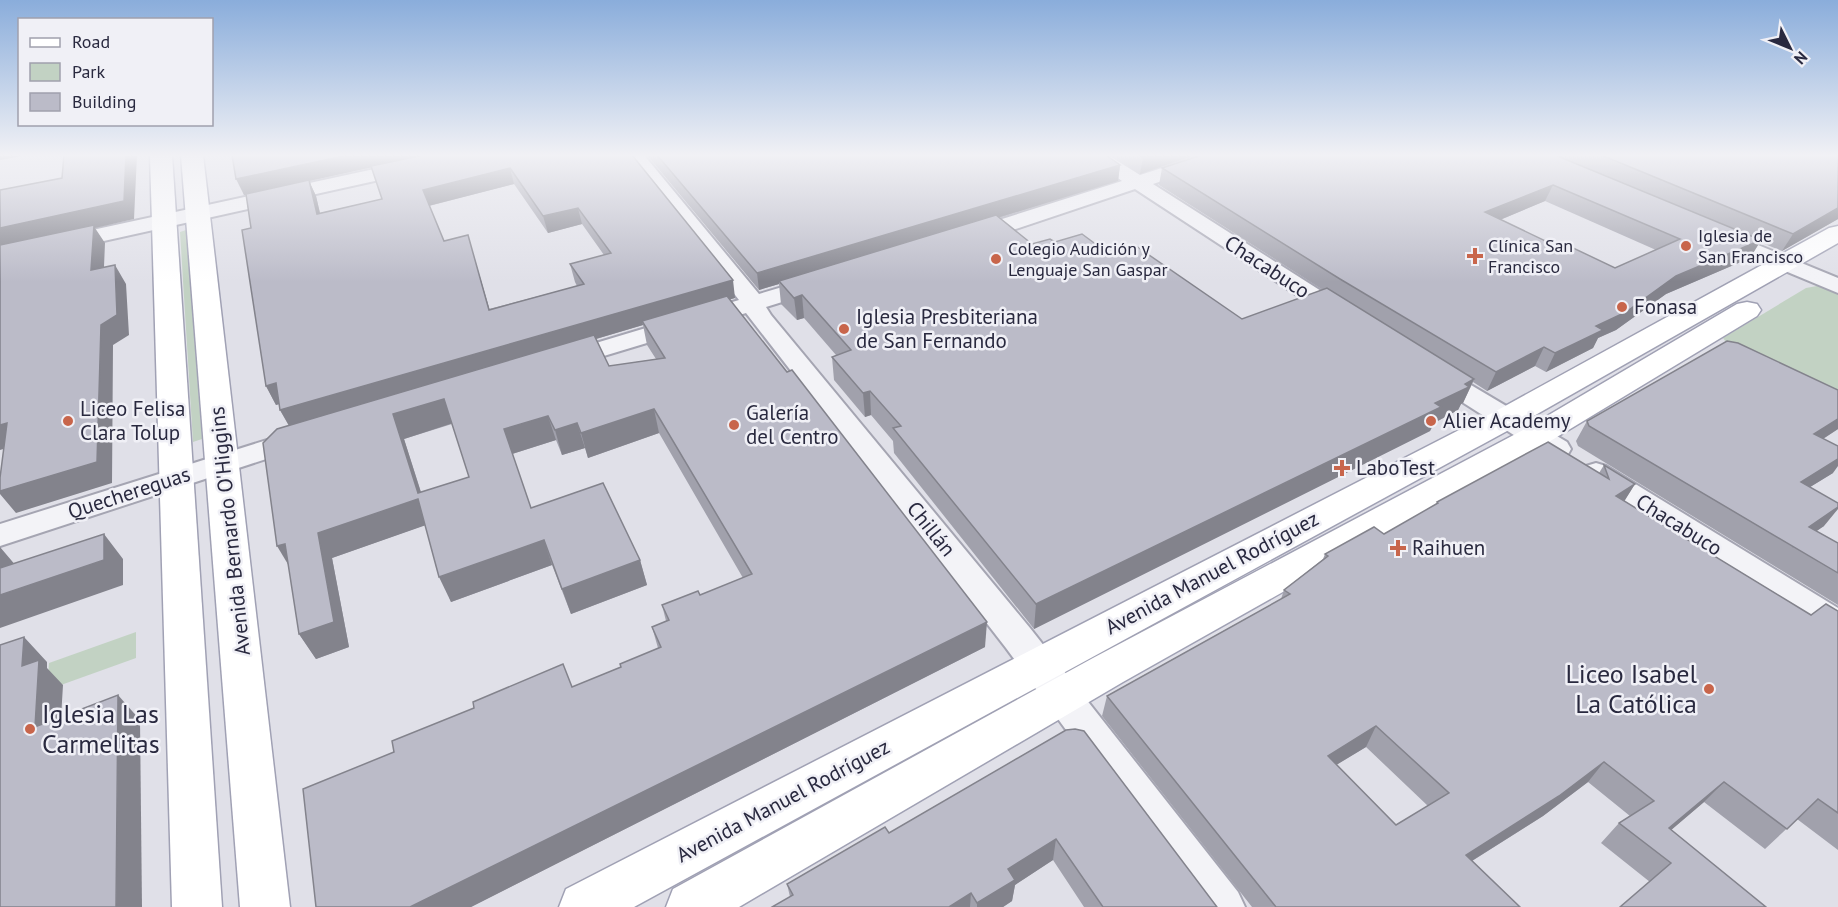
<svg xmlns="http://www.w3.org/2000/svg" width="1838" height="907" font-family="'PT Sans',sans-serif">
<style>
.green{fill:#c2d2c3}
.lines{fill:none;stroke-linecap:round;stroke-linejoin:round}
.minor-casing{stroke:#a5a5b2;stroke-width:4}
.major-casing{stroke:#a0a1b4;stroke-width:3}
.minor{fill:#f3f3f7;fill-rule:evenodd}
.major{fill:#fff;fill-rule:evenodd}
.wall{fill:#a1a1ac;fill-rule:evenodd}
.shaded-wall{fill:#83838c}
.building{fill:#bbbbc8;stroke:#83838c;stroke-width:1.5;fill-rule:evenodd}
.poi-dot{fill:#c8654b;stroke:#f0f0f6;stroke-width:2}
.labels{text-anchor:middle;stroke-width:5;stroke-linejoin:round;paint-order:stroke}
.far-poi-label{font-size:18px;fill:#29293f;stroke:#f0f0f6;text-anchor:start}
.street-label{font-size:21px;fill:#29293f;stroke:#f0f0f6}
.poi-label{font-size:21px;fill:#29293f;stroke:#f0f0f6;text-anchor:start}
.near-poi-label{font-size:26px;fill:#29293f;stroke:#f0f0f6;text-anchor:end}
</style>
<rect width="100%" height="100%" fill="#e0e0e8"/>
<g class="green">
<polygon points="186,230 202,439 193,442 180,232"/>
<polygon points="1817,286 1838,291 1838,397 1726,342 1723,338 1806,288"/>
<polygon points="136,632 136,658 47,690 49,663"/>
</g>
<g class="lines">
<defs>
<g id="minor">
<polygon points="439,155 474,155 465,161 0,264 0,250"/>
<polygon points="625,155 644,155 759,294 816,277 824,279 827,284 824,289 766,307 771,315 1030,628 1238,892 1245,907 1196,907 1006,648 746,313 574,365 565,368 556,365 552,360 556,355 739,300"/>
<polygon points="1086,155 1108,155 1140,175 1202,155 1230,155 1228,159 1153,184 1351,310 1355,315 1351,320 1343,322 1335,320 1135,189 980,241 964,241 961,236 964,231 1122,181"/>
<polygon points="1719,229 1838,278 1838,293 1711,240 1708,235 1711,230"/>
<polygon points="1435,366 1444,369 1567,442 1571,449 1567,456 1557,458 1547,456 1426,379 1422,374 1426,369"/>
<polygon points="302,429 312,432 316,438 312,444 0,546 0,524"/>
<polygon points="1596,463 1606,466 1838,608 1838,638 1826,634 1586,480 1581,473 1586,466"/>
</g>
<g id="major">
<polygon points="150,155 172,155 222,907 172,907"/>
<polygon points="181,155 203,155 290,907 240,907"/>
<polygon points="1838,226 1838,243 1518,425 634,907 559,907 566,889 1496,411 1829,228"/>
<polygon points="1747,302 1757,304 1761,310 1757,316 1547,443 1123,682 739,907 666,907 673,889 1093,658 1525,429 1737,304"/>
</g>
</defs>
<use href="#minor" class="minor-casing"/>
<use href="#major" class="major-casing"/>
<use href="#minor" class="minor"/>
<use href="#major" class="major"/>
</g>
<g class="wall">
<path d="M232,155h400l103,143 -5,1 255,348 -514,260h-155l256,-220 49,-20 37,-19 -6,-21 14,-6 -4,-16 38,-10 43,-17 -84,-145 -71,25 -3,-10 -23,7 -6,-15 -44,14 19,54 109,52 7,25 -76,29 -19,-49 -101,37 -26,-77 -93,33 17,89 -33,12 -17,-25 -10,-208 -9,-16 -1,-6 -3,1 -10,-19 -15,-158 -5,-33h-2zM372,167l10,32 -62,14 -4,-17 -7,-15zM514,184l34,49 34,-9 22,31 -34,9 5,18 2,4 -88,23 -16,-56 -29,-12 -15,-35zM643,325l4,20 9,14 -47,7 -13,-27zM452,424l17,53 -48,15 -17,-53z"/>
<path d="M647,155h459l14,10 -2,16 -119,37 33,26 23,-2 54,12 133,65 81,-29 -164,-105 3,-17 40,-13h636v64l-56,32 -22,-9 -10,16 -84,36 -50,36 -18,8 -5,10 -47,24 -11,-6 -48,25 -14,-9 -10,21 -2,1 -3,6 -24,13 -4,8 -396,198 -140,-176 -1,-12 -22,-26 -6,2 -31,-37 -2,-23 4,-2 -32,-37 -7,2 -16,-16 -2,-20 -20,6zM1545,201l111,49 -41,18 -55,-20 -60,-28z"/>
<polygon points="1112,155 1195,155 1140,174"/>
<polygon points="1838,390 1838,429 1823,439 1833,473 1810,487 1824,526 1816,531 1838,543 1838,605 1578,446 1576,441 1587,421"/>
<path d="M1604,465l31,19 -11,17 187,114 27,-4v239l-41,-31 -32,30 -61,-47 -33,28 95,77 -116,-25 -49,-39 18,-20 11,-7 -42,-34 -45,34 -71,45 48,46h-268l-150,-191 5,-20 174,-97 3,-9 39,-31 2,-5 59,-20 51,-29 2,-3 162,-29zM1366,747l62,59 -32,19 -60,-60z"/>
<polygon points="1066,730 1217,907 1084,907 1053,860 1015,885 1012,901 1003,907 772,907 790,897 787,884 889,833"/>
</g>
<g class="shaded-wall">
<polygon points="0,155 27,155 0,160"/>
<polygon points="126,155 137,155 134,219 95,228 105,243 103,290 0,249 0,228"/>
<polygon points="348,155 428,155 309,181 316,196 324,231 317,214 309,181 244,195 236,179"/>
<polygon points="1150,155 1195,155 1140,174 1143,157"/>
<polygon points="1120,165 1118,181 781,284 779,281 779,284 759,290 757,273"/>
<polygon points="510,168 514,184 428,206 423,190"/>
<polygon points="1553,185 1545,201 1478,229 1485,212"/>
<polygon points="578,208 582,224 548,233 543,216"/>
<polygon points="1838,208 1838,219 1782,251 1793,234"/>
<polygon points="468,235 473,253 495,328 489,310"/>
<polygon points="1761,240 1750,258 1666,294 1616,330 1598,338 1593,348 1546,372 1555,353 1596,326 1676,276"/>
<polygon points="115,265 126,284 129,335 113,345 112,483 16,513 0,494 0,491 101,325"/>
<polygon points="733,280 735,298 644,325 642,321 643,325 291,429 280,410"/>
<polygon points="802,295 804,318 797,320 794,298"/>
<polygon points="1544,347 1535,366 1487,391 1496,372"/>
<polygon points="1474,379 1463,403 1461,404 1458,410 1434,423 1430,431 1034,629 1036,604 1435,403 1465,384"/>
<polygon points="276,383 286,402 276,405 266,386"/>
<polygon points="870,391 871,415 865,417 863,393"/>
<polygon points="444,399 453,423 404,439 429,518 418,493 393,414"/>
<polygon points="654,409 659,433 588,458 581,433"/>
<polygon points="548,416 556,440 512,454 504,429"/>
<polygon points="1838,419 1838,429 1798,455 1814,434"/>
<polygon points="7,423 23,443 0,450 0,425"/>
<polygon points="577,423 585,448 562,455 555,430"/>
<polygon points="1838,459 1838,466 1833,473 1784,503 1801,482"/>
<polygon points="1635,484 1622,505 1616,496"/>
<polygon points="418,499 429,524 332,558 349,647 316,659 299,634 318,533"/>
<polygon points="1838,507 1838,509 1824,526 1792,548 1809,527"/>
<polygon points="104,534 123,559 123,585 0,628 0,547 17,567"/>
<polygon points="544,540 552,565 451,602 439,577"/>
<polygon points="285,544 292,571 277,546"/>
<polygon points="640,560 647,585 571,614 562,589"/>
<polygon points="987,622 985,647 471,907 410,907"/>
<polygon points="24,637 47,662 47,668 63,685 59,751 35,727 22,666"/>
<polygon points="118,695 140,720 142,907 116,907"/>
<polygon points="1376,726 1366,747 1318,776 1328,756"/>
<polygon points="1604,762 1588,782 1543,816 1451,874 1466,855"/>
<polygon points="1724,782 1704,802 1650,848 1669,828"/>
<polygon points="1056,839 1053,860 1015,885 1012,901 1003,907 977,907 977,903 1008,869"/>
<polygon points="971,893 970,907 949,907"/>
</g>
<g class="building">
<polygon points="64,155 126,155 124,201 0,228 0,190 62,178"/>
<polygon points="232,155 348,155 236,179"/>
<path d="M424,155h208l101,125 -453,130 -4,-27 -10,3 -24,-156 9,-2 -5,-34 63,-14 8,34 65,-15 -11,-33zM510,168l33,48 35,-8 33,45 -41,11 14,20 -95,26 -21,-75 -24,6 -21,-51z"/>
<polygon points="657,155 1106,155 1120,165 757,273"/>
<polygon points="1139,155 1150,155 1143,157"/>
<path d="M1202,155h353l206,85 -85,36 -50,36 -30,14 7,4 -29,14 -19,9 -11,-6 -48,25 -156,-93 -178,-111zM1553,185l127,54 -65,29 -48,-23 -7,3 -75,-36z"/>
<polygon points="1601,155 1838,155 1838,208 1793,234"/>
<polygon points="996,215 1032,244 1050,239 1055,242 1082,234 1109,254 1136,246 1242,319 1327,288 1474,379 1465,384 1469,387 1435,403 1441,407 1036,604 893,428 901,426 870,391 863,393 832,357 851,350 802,295 794,298 779,281"/>
<polygon points="94,225 91,270 115,265 117,315 101,325 97,462 0,491 0,478 7,423 0,425 0,245"/>
<path d="M727,296l60,76 5,-2 195,252 -577,285h-94l-13,-118 91,-37 -2,-11 82,-33 -1,-6 90,-38 9,23 49,-20 -1,-3 41,-17 -9,-20 17,-7 -7,-15 36,-14 2,4 52,-21 -98,-165 -73,24 -4,-10 -22,7 -7,-14 -44,13 27,79 72,-25 37,77 -78,29 -18,-49 -105,37 -21,-78 -100,34 16,89 -35,12 -14,-90 -8,2 -14,-103 14,-14 317,-94 15,31 56,-8 -23,-37zM444,399l25,78 -51,16 -25,-79z"/>
<polygon points="1727,341 1738,343 1838,390 1838,419 1814,434 1838,446 1838,459 1801,482 1838,503 1838,507 1809,527 1838,543 1838,573 1589,426 1587,421"/>
<path d="M1548,442l61,37 -5,-14 31,19 -19,12 195,119 15,-11 12,7v202l-20,-14 -31,30 -63,-47 -55,46 97,79h-146l51,-44 -52,-40 35,-22 -50,-39 -45,34 -93,59 54,52h-244l-169,-211 183,-102 -6,-4 44,-34 -3,-2 49,-27 10,7 54,-31 -1,-1zM1376,726l73,67 -53,32 -68,-69z"/>
<polygon points="104,534 104,560 0,595 0,568"/>
<polygon points="24,637 22,666 39,660 35,727 118,695 116,907 0,907 0,645"/>
<polygon points="1075,729 1084,731 1217,907 1103,907 1056,839 1008,869 1015,880 977,903 971,893 949,907 772,907 793,895 787,884 885,827 889,833 1066,730"/>
</g>
<linearGradient id="sky" x2="0" y2="1"><stop stop-color="#8aaddb"/><stop offset="0.55" stop-color="#f1f1f5"/><stop offset="1" stop-color="#f1f1f5" stop-opacity="0"/></linearGradient>
<rect width="1838" height="282" fill="url(#sky)"/>
<g class="poi-dot">
<circle cx="1686" cy="246" r="6"/>
<path d="M1472 247h6v6h6v6h-6v6h-6v-6h-6v-6h6z"/>
<circle cx="996" cy="259" r="6"/>
<circle cx="1622" cy="307" r="6"/>
<circle cx="844" cy="329" r="6"/>
<circle cx="68" cy="421" r="6"/>
<circle cx="1431" cy="421" r="6"/>
<circle cx="734" cy="425" r="6"/>
<path d="M1339 459h6v6h6v6h-6v6h-6v-6h-6v-6h6z"/>
<path d="M1395 539h6v6h6v6h-6v6h-6v-6h-6v-6h6z"/>
<circle cx="1709" cy="689" r="6"/>
<circle cx="30" cy="729" r="6"/>
</g>
<g class="labels">
<g class="far-poi-label">
<text x="1698" y="242">Iglesia de<tspan x="1698" dy="21">San Francisco</tspan></text>
<text x="1488" y="252">Clínica San<tspan x="1488" dy="21">Francisco</tspan></text>
<text x="1008" y="255">Colegio Audición y<tspan x="1008" dy="21">Lenguaje San Gaspar</tspan></text>
</g>
<g class="street-label">
<text transform="translate(1267 267) rotate(33)" y="7">Chacabuco</text>
<text transform="translate(129 493) rotate(-18)" y="7">Quechereguas</text>
<text transform="translate(1679 525) rotate(32)" y="7">Chacabuco</text>
<text transform="translate(931 529) rotate(51)" y="7">Chillán</text>
<text transform="translate(230 531) rotate(-96)" y="7">Avenida Bernardo O'Higgins</text>
<text transform="translate(1212 573) rotate(-28)" y="7">Avenida Manuel Rodríguez</text>
<text transform="translate(783 801) rotate(-28)" y="7">Avenida Manuel Rodríguez</text>
</g>
<g class="poi-label">
<text x="1634" y="314">Fonasa</text>
<text x="856" y="324">Iglesia Presbiteriana<tspan x="856" dy="24">de San Fernando</tspan></text>
<text x="80" y="416">Liceo Felisa<tspan x="80" dy="24">Clara Tolup</tspan></text>
<text x="746" y="420">Galería<tspan x="746" dy="24">del Centro</tspan></text>
<text x="1443" y="428">Alier Academy</text>
<text x="1356" y="475">LaboTest</text>
<text x="1412" y="555">Raihuen</text>
</g>
<g class="near-poi-label">
<text x="1697" y="683">Liceo Isabel<tspan x="1697" dy="30">La Católica</tspan></text>
<text x="42" y="723" text-anchor="start">Iglesia Las<tspan x="42" dy="30">Carmelitas</tspan></text>
</g>
</g>
<rect x="18" y="18" width="195" height="108" fill="#f0f0f6" stroke="#a0a0ad" stroke-width="1.5"/>
<rect x="30" y="38" width="30" height="9" fill="#ffffff" stroke="#a0a0ad" stroke-width="1.5"/>
<text x="72" y="48" font-size="18" fill="#29293f">Road</text>
<rect x="30" y="63" width="30" height="18" fill="#c2d2c3" stroke="#a0a0ad" stroke-width="1.5"/>
<text x="72" y="78" font-size="18" fill="#29293f">Park</text>
<rect x="30" y="93" width="30" height="18" fill="#bbbbc8" stroke="#a0a0ad" stroke-width="1.5"/>
<text x="72" y="108" font-size="18" fill="#29293f">Building</text>
<g transform="translate(1790 48) rotate(133)" stroke="#f0f0f6" stroke-width="4.5" paint-order="stroke">
<path d="M0-4.5L10 22L0 15L-10 22Z" fill="#29293f"/>
<text y="-9" font-size="16" font-weight="bold" text-anchor="middle" fill="#29293f">N</text>
</g>
</svg>
